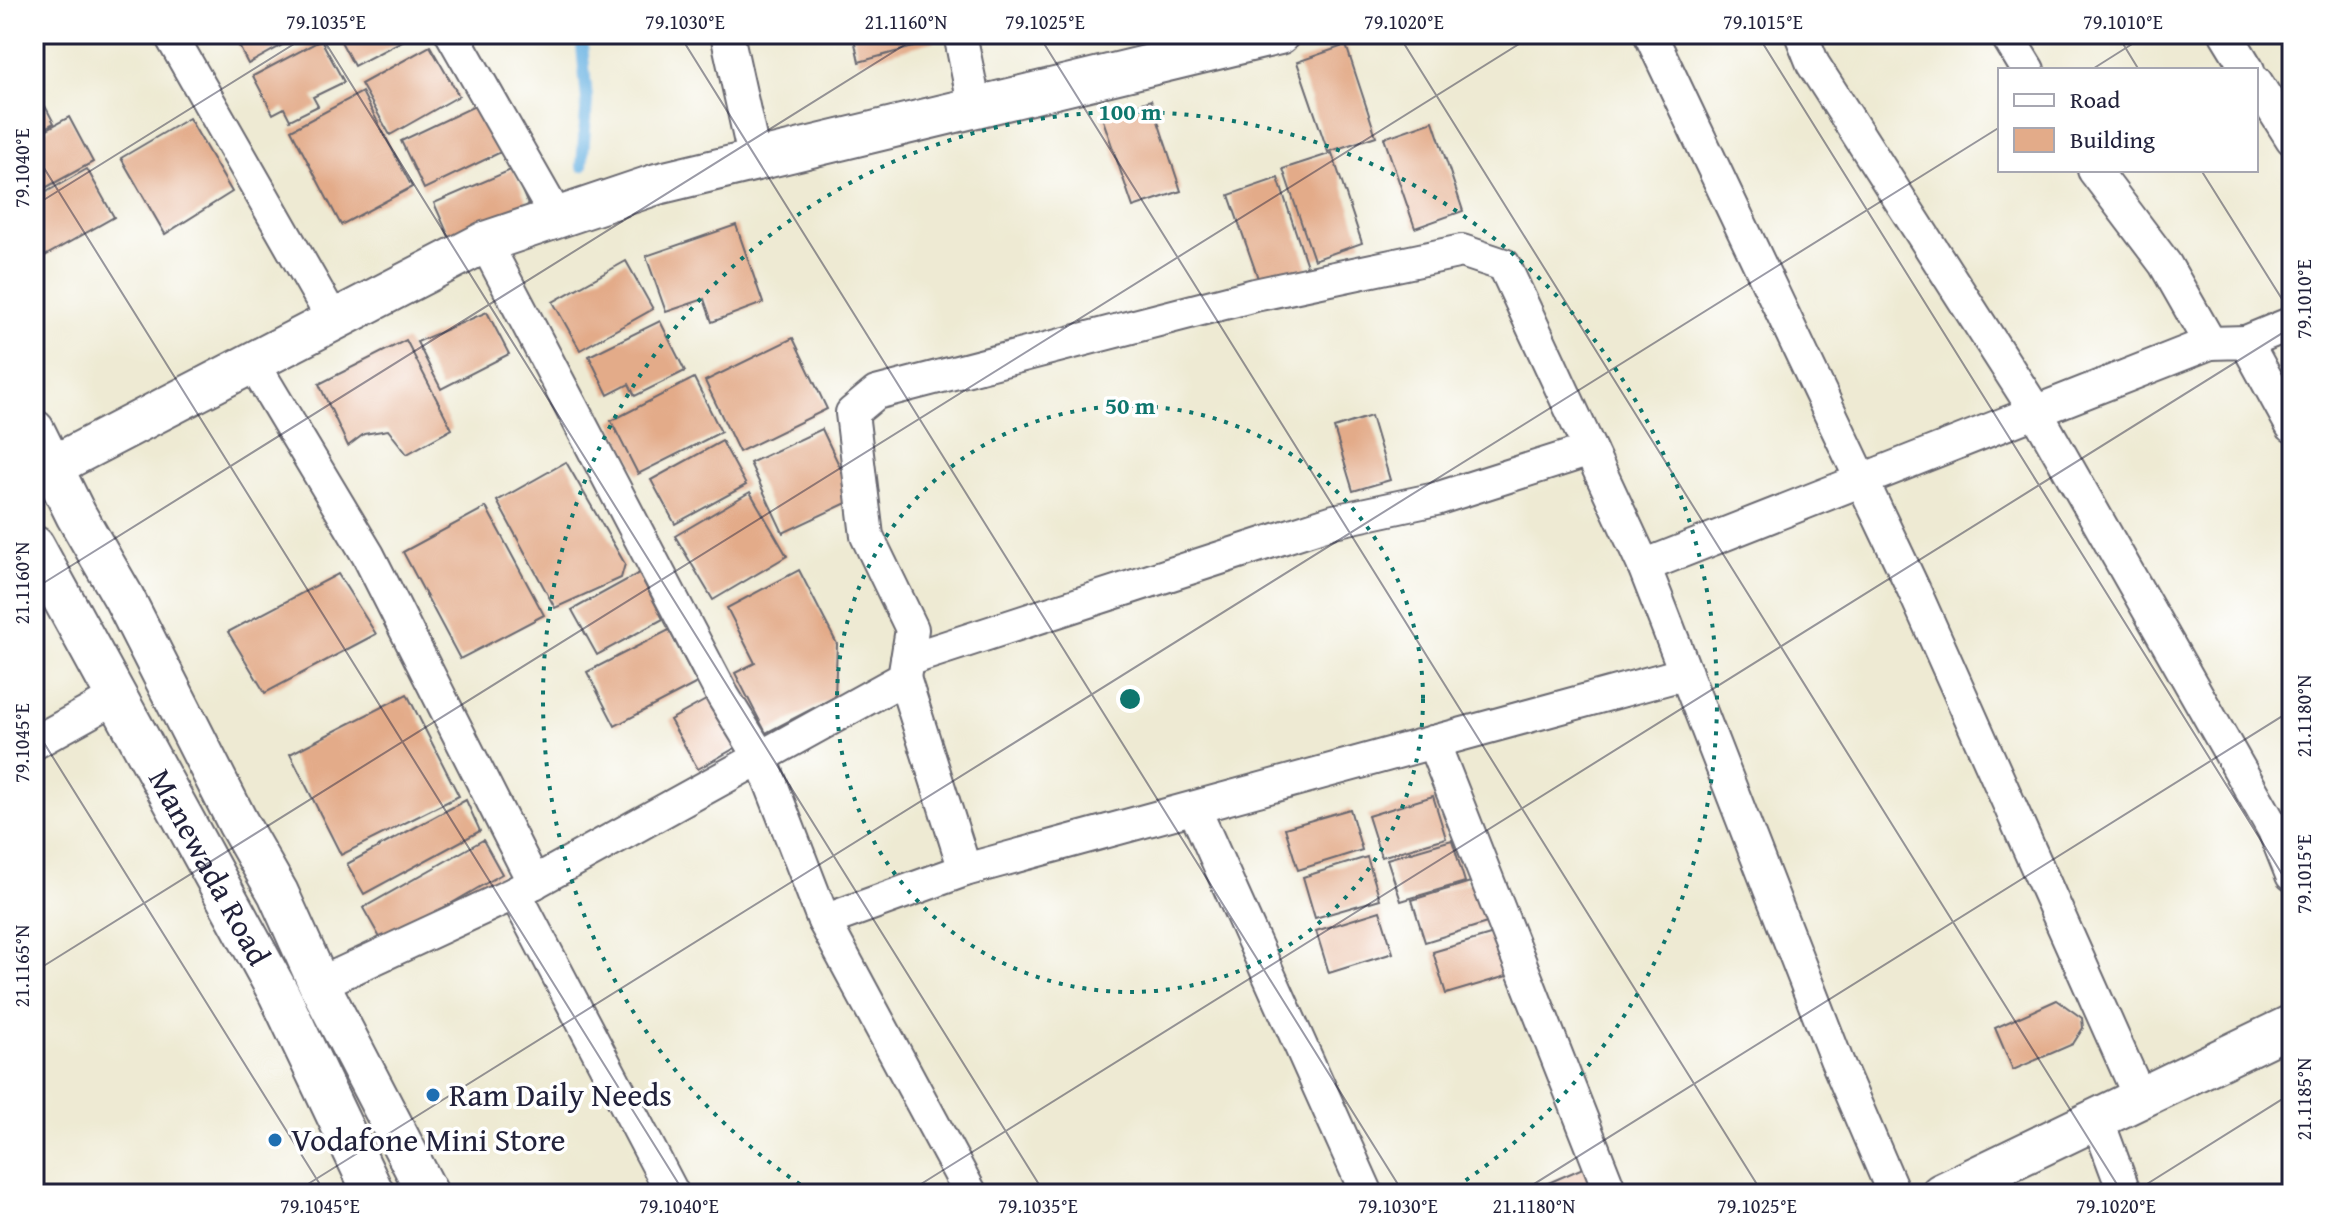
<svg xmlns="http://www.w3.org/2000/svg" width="2326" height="1228" font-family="'Gentium Book Plus',serif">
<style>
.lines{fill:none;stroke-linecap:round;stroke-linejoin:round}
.stream{stroke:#6bb3e2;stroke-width:12}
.building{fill:#e3ab89}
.minor-casing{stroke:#696870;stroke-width:36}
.tertiary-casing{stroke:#696870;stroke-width:44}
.minor{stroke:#fff;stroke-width:32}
.tertiary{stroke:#fff;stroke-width:40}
.ticks{fill:none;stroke:#22223b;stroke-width:2;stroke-opacity:0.45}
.ring{fill:none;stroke:#0f766e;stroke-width:4;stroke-dasharray:4 8}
.poi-dot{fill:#1f6fb2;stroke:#fff;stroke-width:3}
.labels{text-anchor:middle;stroke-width:7;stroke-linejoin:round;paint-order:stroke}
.street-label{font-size:32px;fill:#22223b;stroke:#fff}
.poi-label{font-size:32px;fill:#22223b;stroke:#fff;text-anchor:start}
.centre{fill:#0f766e;stroke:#fff;stroke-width:4}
.ring-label{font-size:24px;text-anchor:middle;font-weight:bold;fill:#0f766e;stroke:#fff;stroke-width:7;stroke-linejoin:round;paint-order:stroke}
.neatline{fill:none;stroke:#22223b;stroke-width:3}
.ticks-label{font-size:20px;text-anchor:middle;fill:#22223b}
</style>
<rect width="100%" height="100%" fill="#fff"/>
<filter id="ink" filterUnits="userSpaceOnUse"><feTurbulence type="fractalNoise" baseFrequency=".0125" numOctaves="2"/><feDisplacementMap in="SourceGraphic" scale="16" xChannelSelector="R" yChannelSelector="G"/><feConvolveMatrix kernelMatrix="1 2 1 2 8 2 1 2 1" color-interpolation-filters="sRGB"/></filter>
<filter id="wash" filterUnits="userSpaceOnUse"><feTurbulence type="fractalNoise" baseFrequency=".006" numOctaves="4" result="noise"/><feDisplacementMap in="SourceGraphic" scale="32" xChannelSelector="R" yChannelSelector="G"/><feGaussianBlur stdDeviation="1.8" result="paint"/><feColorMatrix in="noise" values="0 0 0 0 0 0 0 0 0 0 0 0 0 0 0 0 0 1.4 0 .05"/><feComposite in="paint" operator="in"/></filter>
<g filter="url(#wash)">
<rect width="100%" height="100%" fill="#eeead3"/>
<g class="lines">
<polyline class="stream" points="581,34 587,100 582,166"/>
</g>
<g id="blocks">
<g class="building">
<polygon points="233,34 302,34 248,64"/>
<polygon points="337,34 404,34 406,39 354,66"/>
<polygon points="853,34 933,34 935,41 859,62"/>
<polygon points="321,40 344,82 313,97 318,106 290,120 284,108 273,114 253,76"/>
<polygon points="1346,45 1376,136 1328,152 1297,62"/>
<polygon points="430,46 459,96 390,135 361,84"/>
<polygon points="34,85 54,123 34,134"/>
<polygon points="362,92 412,187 341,225 291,130"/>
<polygon points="1151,100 1181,191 1133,207 1102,117"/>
<polygon points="479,104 501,152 424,189 401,141"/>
<polygon points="69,117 93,162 34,194 34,136"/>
<polygon points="189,118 232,192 165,234 121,158"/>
<polygon points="1433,121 1463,211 1415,228 1384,138"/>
<polygon points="1332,153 1362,243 1314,260 1283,169"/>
<polygon points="87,169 114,217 34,262 34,199"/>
<polygon points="513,169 531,212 453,246 434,203"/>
<polygon points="1278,178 1308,269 1260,284 1229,195"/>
<polygon points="736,225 763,303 712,322 704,299 666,312 646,256"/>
<polygon points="626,261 653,309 580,350 553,302"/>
<polygon points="487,312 509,354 441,389 417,342"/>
<polygon points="660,321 685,371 635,396 629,384 608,395 589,356"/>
<polygon points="793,338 827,409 739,452 705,381"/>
<polygon points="406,340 452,429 407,454 388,430 364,434 348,446 319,384"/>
<polygon points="694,378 721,432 638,474 611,421"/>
<polygon points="1371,416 1390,480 1353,491 1334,428"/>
<polygon points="822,429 855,499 783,533 750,463"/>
<polygon points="722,441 746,485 675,524 651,480"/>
<polygon points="566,462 625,564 621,578 555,608 497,501"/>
<polygon points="750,492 787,556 713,600 675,536"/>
<polygon points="486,507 544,615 460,659 403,552"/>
<polygon points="799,570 837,644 835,697 766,733 735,673 755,663 727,608"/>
<polygon points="639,573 663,619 597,655 572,610"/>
<polygon points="338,574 376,634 265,693 228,632"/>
<polygon points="669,630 697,683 615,726 587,672"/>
<polygon points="407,694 459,796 341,855 290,754"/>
<polygon points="715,695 742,744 698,769 670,720"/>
<polygon points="1433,796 1446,838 1381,857 1368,816"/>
<polygon points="466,800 480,831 364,894 347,864"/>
<polygon points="1350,809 1362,850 1298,870 1285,828"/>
<polygon points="483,840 502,874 383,943 363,908"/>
<polygon points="1452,840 1465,882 1401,901 1387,859"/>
<polygon points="1367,857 1380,899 1315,918 1303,877"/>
<polygon points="1477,880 1490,922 1425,942 1412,900"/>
<polygon points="1380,911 1393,953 1329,973 1316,931"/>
<polygon points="1497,933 1510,975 1446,994 1433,952"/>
<polygon points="2057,1000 2082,1018 2083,1028 2073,1044 2013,1070 1995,1028"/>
<polygon points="1585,1167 1597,1194 1523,1194"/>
</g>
</g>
</g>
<g filter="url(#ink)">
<use href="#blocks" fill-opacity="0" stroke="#696870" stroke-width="2"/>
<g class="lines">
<defs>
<g id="minor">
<polyline points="170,34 334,321"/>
<polyline points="452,34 557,218"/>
<polyline points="727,34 755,161"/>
<polyline points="960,34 975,108"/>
<polyline points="1650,34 1913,588 2140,1098"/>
<polyline points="1801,34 1813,64 2036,412 2274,830 2292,875"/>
<polyline points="2006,34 2028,70"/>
<polyline points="2226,34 2248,70"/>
<polyline points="2256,82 2292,139"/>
<polyline points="485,242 723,696 761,758 824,921 965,870"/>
<polyline points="2246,342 2292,323"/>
<polyline points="2210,343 2246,342 2292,426"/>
<polyline points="253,363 368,555 534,883"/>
<polyline points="1644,566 1836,1059 1894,1194"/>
<polyline points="907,660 1334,521 1436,499 1590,450"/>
<polyline points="904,678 965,870 1686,673"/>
<polyline points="1433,742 1611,1194"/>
<polyline points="34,743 115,698"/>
<polyline points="1194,808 1367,1194"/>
<polyline points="515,893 673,1194"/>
<polyline points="824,921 971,1194"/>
<polyline points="319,984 515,893 904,678 912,629 867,536 852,413 876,393 1255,295 1462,251 1504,265 1644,566 2210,343 2165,264 2094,170"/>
<polyline points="2097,1119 2125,1194"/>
</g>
<g id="tertiary">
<polyline points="34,430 76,515 124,598 238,823 278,893 319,984 428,1194"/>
<polyline points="53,466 485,242 657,184 1279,34"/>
<path id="s1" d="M34,546l245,448 95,200"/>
<polyline points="1941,1194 2292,1025"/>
</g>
</defs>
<use href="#minor" class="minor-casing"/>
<use href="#tertiary" class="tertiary-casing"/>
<use href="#minor" class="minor"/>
<use href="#tertiary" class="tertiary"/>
</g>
</g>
<path class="ticks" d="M320,34l725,1160M679,34l725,1160M1038,34l725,1160M1398,34l725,1160M1757,34l535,856M2117,34l22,36M2091,70l57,-36M34,152l651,1042M2201,170l91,145M34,206l276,-172M34,589l888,-555M34,727l292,467M34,972l1501,-938M292,1194l1708,-1067M905,1194l1387,-867M1518,1194l774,-484M2131,1194l161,-101"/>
<g class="ring">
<circle cx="1130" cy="699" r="293"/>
<path d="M810 1191A587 587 0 1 1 1450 1191"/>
</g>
<g class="poi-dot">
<circle cx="433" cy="1095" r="8"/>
<circle cx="275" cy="1140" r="8"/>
</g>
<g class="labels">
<g class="street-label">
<text dy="11" stroke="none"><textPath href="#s1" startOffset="366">Manewada Road</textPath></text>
</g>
<g class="poi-label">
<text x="449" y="1106">Ram Daily Needs</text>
<text x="291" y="1151">Vodafone Mini Store</text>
</g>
</g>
<circle cx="1130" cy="699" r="12" class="centre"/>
<g class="ring-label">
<text x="1130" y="120">100 m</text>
<text x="1130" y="414">50 m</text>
</g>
<rect width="2326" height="1228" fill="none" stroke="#fff" stroke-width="88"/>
<rect x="1998" y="68" width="260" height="104" fill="#ffffff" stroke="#a7a7b1" stroke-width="2"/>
<rect x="2014" y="94" width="40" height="12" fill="#ffffff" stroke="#a7a7b1" stroke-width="2"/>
<text x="2070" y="108" font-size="24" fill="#22223b">Road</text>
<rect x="2014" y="128" width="40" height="24" fill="#e3ab89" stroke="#a7a7b1" stroke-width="2"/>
<text x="2070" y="148" font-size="24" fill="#22223b">Building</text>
<rect x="44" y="44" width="2238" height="1140" class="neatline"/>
<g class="ticks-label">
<text x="326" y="29">79.1035°E</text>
<text x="685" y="29">79.1030°E</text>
<text x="906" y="29">21.1160°N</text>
<text x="1045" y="29">79.1025°E</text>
<text x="1404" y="29">79.1020°E</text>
<text x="1763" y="29">79.1015°E</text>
<text x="2123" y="29">79.1010°E</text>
<text transform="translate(22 168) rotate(-90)" y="7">79.1040°E</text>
<text transform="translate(2304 299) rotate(-90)" y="7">79.1010°E</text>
<text transform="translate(22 583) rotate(-90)" y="7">21.1160°N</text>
<text transform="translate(2304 716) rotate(-90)" y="7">21.1180°N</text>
<text transform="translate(22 743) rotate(-90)" y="7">79.1045°E</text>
<text transform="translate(2304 874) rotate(-90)" y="7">79.1015°E</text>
<text transform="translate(22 966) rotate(-90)" y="7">21.1165°N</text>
<text transform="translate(2304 1099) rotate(-90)" y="7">21.1185°N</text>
<text x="320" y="1213">79.1045°E</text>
<text x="679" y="1213">79.1040°E</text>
<text x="1038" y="1213">79.1035°E</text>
<text x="1398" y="1213">79.1030°E</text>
<text x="1534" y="1213">21.1180°N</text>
<text x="1757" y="1213">79.1025°E</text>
<text x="2116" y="1213">79.1020°E</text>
</g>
</svg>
